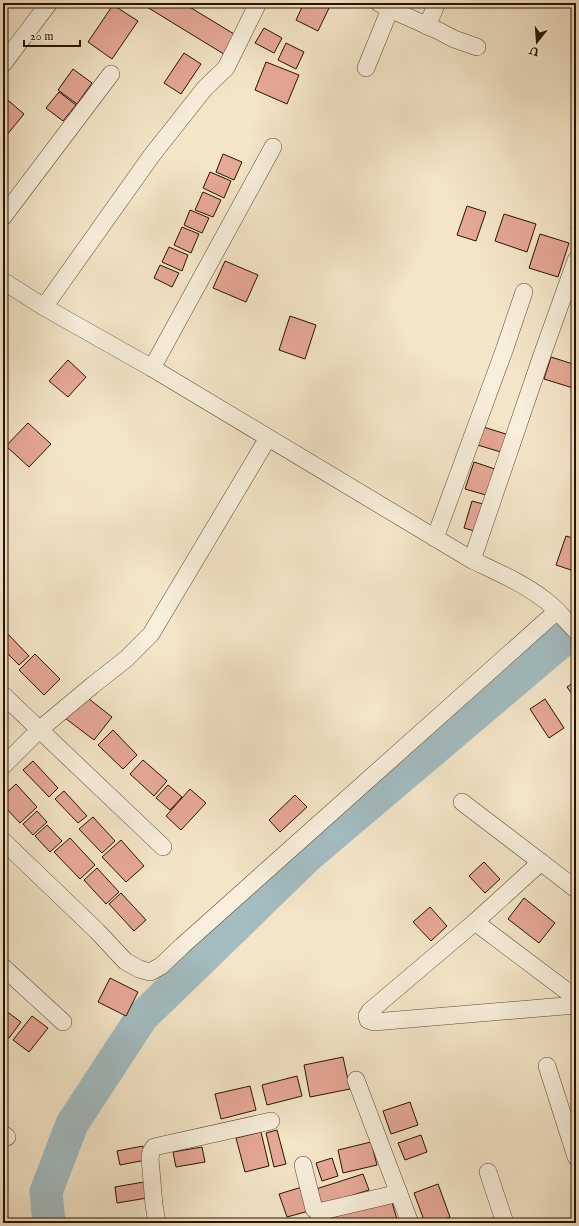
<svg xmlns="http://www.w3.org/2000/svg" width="579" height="1226" font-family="'IM FELL English',serif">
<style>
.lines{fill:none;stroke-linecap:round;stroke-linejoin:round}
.river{stroke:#a2bcc1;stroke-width:33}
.building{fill:#e6a897;stroke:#281200}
.minor-casing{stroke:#5b4732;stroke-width:18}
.minor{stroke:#f7eedb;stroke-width:17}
</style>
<rect width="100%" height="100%" fill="#f3e5c7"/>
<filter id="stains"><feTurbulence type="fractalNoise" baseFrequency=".005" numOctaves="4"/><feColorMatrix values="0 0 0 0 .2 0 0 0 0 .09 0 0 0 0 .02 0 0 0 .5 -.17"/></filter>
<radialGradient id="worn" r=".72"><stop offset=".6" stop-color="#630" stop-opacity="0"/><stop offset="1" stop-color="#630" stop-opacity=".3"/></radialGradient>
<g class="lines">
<polyline class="river" points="49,1223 46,1192 72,1124 142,1017 308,856 576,629"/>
</g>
<g class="building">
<polygon points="143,3 183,3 239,37 227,56 142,4"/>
<polygon points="304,3 325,3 330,6 318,31 296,20"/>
<polygon points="113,5 138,21 112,59 88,42"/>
<polygon points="264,28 282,38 274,53 255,43"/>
<polygon points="286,43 304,52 296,69 278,60"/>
<polygon points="184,53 201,64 181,94 164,83"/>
<polygon points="266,62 299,75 287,104 255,90"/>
<polygon points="73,69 92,83 77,104 58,90"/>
<polygon points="59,92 76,105 63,121 46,108"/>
<polygon points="3,96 24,114 6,136 3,133"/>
<polygon points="223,154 242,162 234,180 216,172"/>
<polygon points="210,172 231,181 224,198 203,188"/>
<polygon points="203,192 221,200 213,217 195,210"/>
<polygon points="467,206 486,212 476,241 457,235"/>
<polygon points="190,210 209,218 202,233 184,225"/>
<polygon points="576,212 576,231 571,229"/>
<polygon points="504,214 536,224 527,252 495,241"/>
<polygon points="182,227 199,234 191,253 174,245"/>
<polygon points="540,234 569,243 558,277 529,268"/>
<polygon points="169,247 188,255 182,271 162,262"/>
<polygon points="225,261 258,275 246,302 213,288"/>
<polygon points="160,265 179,273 172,287 154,278"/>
<polygon points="290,316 316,325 305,359 279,350"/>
<polygon points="576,323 576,339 571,338"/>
<polygon points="551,357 576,365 576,379 573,388 544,379"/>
<polygon points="68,360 86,377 68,397 49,381"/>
<polygon points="28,423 51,444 29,467 6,446"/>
<polygon points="477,425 509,435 504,453 471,443"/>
<polygon points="474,462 495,469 486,495 465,489"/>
<polygon points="472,501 487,505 478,532 464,528"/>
<polygon points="566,536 576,539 576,555 571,570 556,565"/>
<polygon points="6,632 29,656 19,665 3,649 3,635"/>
<polygon points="35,654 60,679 44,695 19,670"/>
<polygon points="576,681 576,700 567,687"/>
<polygon points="84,695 112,717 94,740 65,718"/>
<polygon points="545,699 564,728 549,738 530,709"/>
<polygon points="113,730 137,755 123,769 98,745"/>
<polygon points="143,760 167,781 154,796 130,774"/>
<polygon points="33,761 58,788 49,797 23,770"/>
<polygon points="16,784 37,807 20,823 3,805 3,796"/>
<polygon points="168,785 182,797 170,810 156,798"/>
<polygon points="190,789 206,803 181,830 166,816"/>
<polygon points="64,791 87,816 78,823 55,799"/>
<polygon points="295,795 307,807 280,832 269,820"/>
<polygon points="37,811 47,822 33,835 23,824"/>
<polygon points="93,817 115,841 102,853 79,829"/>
<polygon points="47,825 62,841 50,852 35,836"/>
<polygon points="70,838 95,865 80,879 54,852"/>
<polygon points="121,840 144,866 126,882 102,857"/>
<polygon points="484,862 500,879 485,893 469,876"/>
<polygon points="97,868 119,892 106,904 84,880"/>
<polygon points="121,893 146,920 134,931 109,904"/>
<polygon points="524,898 555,923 539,943 508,919"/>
<polygon points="430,907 447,926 431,941 413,922"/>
<polygon points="110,978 138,992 126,1016 98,1002"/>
<polygon points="6,1011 21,1022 9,1038 3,1034 3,1015"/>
<polygon points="32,1016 48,1028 29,1052 13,1040"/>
<polygon points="343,1057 350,1089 310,1097 304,1065"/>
<polygon points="297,1076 302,1096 267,1105 262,1085"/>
<polygon points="250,1086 256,1110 221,1119 215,1094"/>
<polygon points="410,1102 418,1125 391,1134 383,1111"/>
<polygon points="277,1130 286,1164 274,1167 266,1133"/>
<polygon points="261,1132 269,1166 245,1172 236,1138"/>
<polygon points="421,1135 427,1152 405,1160 398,1143"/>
<polygon points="371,1142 377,1165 343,1173 338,1150"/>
<polygon points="143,1146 146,1160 120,1165 117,1151"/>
<polygon points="202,1147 205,1162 176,1167 173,1152"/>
<polygon points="332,1158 338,1176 322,1181 316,1163"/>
<polygon points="363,1174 369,1190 321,1205 316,1189"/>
<polygon points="144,1182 147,1198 117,1203 115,1187"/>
<polygon points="438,1184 450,1217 435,1223 425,1223 414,1193"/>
<polygon points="302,1187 309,1211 287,1217 279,1194"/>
<polygon points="391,1199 398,1223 315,1223"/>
</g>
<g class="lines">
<defs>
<g id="minor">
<polyline points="390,9 439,31 454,39 477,47"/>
<polyline points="427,26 437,3"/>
<polyline points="3,64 49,3"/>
<polyline points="366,68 390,9 379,3"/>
<polyline points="3,217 111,74"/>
<path d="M3,281l41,26 108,61 320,192c25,12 51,23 73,40 12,9 21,21 31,31"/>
<polyline points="44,307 152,155 205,88 226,68 258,3"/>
<polyline points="152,368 273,147"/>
<polyline points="435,538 505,348 524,292"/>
<polyline points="472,560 541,358 576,260"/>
<polyline points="3,695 163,847"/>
<polyline points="3,766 39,730 93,685 126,659 151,634 268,438"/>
<polyline points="462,802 576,889"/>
<polyline points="3,841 97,931 125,961 139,969 150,972 161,966 182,946 557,611"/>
<polyline points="541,862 475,922 370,1011 367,1016 368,1020 374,1022 576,1005"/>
<polyline points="475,922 576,998"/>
<polyline points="3,967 63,1022"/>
<polyline points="547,1066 576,1157"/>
<polyline points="356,1080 410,1223"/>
<polyline points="3,1134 7,1137"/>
<polyline points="303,1165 314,1209 318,1212 399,1193"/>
<polyline points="488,1172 505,1223"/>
<polyline points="157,1223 154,1205 150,1158 151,1152 154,1147 271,1121"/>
</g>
</defs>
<use href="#minor" class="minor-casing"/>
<use href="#minor" class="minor"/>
</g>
<rect width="579" height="1226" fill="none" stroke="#f3e5c7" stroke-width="16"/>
<rect x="4" y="4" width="571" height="1218" fill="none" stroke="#281200" stroke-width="2"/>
<rect x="8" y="8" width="563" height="1210" fill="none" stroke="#281200"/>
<g transform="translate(537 42) rotate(197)" stroke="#f7eedb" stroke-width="3" paint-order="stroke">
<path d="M0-3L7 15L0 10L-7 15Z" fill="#281200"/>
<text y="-6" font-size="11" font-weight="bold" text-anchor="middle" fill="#281200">U</text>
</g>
<path d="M24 40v6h56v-6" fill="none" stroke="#281200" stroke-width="2"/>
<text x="30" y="40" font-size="12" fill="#281200" stroke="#f7eedb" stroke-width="3" paint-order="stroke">20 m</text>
<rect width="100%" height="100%" filter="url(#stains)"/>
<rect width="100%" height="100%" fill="url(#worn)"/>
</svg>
